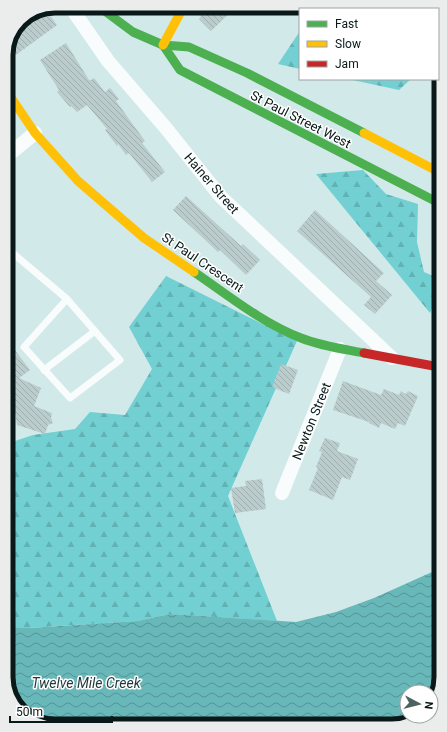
<svg xmlns="http://www.w3.org/2000/svg" width="447" height="732" font-family="Roboto,sans-serif">
<style>
.forest{fill:url(#forest-firs)}
.water{fill:url(#water-waves)}
.building{fill:url(#building-back-hatch)}
.lines{fill:none;stroke-linecap:round;stroke-linejoin:round}
.lane{stroke:#f8fcfc;stroke-width:7}
.street{stroke:#f8fcfc;stroke-width:14}
.fast{stroke:#4caf50;stroke-width:9}
.slow{stroke:#ffc107;stroke-width:9}
.jam{stroke:#c62828;stroke-width:9}
.labels{text-anchor:middle;stroke-width:3;stroke-linejoin:round;paint-order:stroke}
.street-label{font-size:13px;fill:#091919;stroke:#fff}
.water-label{font-size:14px;font-style:italic;fill:#243b3c;stroke:#fff}
.rim{fill:none;stroke:#091919;stroke-width:5}
</style>
<defs>
<pattern id="forest-firs" width="22" height="20" patternUnits="userSpaceOnUse"><rect width="22" height="20" fill="#72d0d2"/><path d="M5 1l3.5 6h-7zM16 11l3.5 6h-7z" fill="#61b2b4"/></pattern>
<pattern id="water-waves" width="16" height="10" patternUnits="userSpaceOnUse"><rect width="16" height="10" fill="#68b8ba"/><path d="M0 5q4-4 8 0t8 0" fill="none" stroke="#549596"/></pattern>
<pattern id="building-back-hatch" width="6" height="6" patternUnits="userSpaceOnUse"><rect width="6" height="6" fill="#bacccc"/><path d="M-1 5l2 2M0 0l6 6M5-1l2 2" fill="none" stroke="#9fafaf"/></pattern>
</defs>
<rect width="100%" height="100%" fill="#d2e9e9"/>
<g class="forest">
<polygon points="316,6 395,6 404,9 314,9"/>
<polygon points="300,31 300,69 278,64"/>
<polygon points="348,79 411,79 399,90"/>
<polygon points="363,170 386,194 418,204 417,242 424,272 438,278 438,295 430,313 316,174"/>
<polygon points="166,276 297,341 228,496 277,621 170,614 137,621 28,628 11,627 9,443 33,435 75,429 90,412 125,415 152,369 129,327"/>
</g>
<polygon class="water" points="440,566 441,677 436,694 431,697 431,692 407,692 407,712 398,718 396,721 52,726 28,718 11,699 11,627 30,628 137,621 170,614 296,622 336,612 374,598 432,572"/>
<g class="building">
<polygon points="207,6 237,6 211,31 199,19 201,16 199,13"/>
<polygon points="46,10 57,25 13,57 7,49 16,30 26,23 23,19"/>
<polygon points="66,43 89,80 91,80 94,78 105,92 110,88 119,99 116,101 145,141 142,143 165,172 152,182 129,153 126,155 118,144 117,146 105,130 107,129 87,105 77,112 71,106 70,107 57,92 59,90 40,60"/>
<polygon points="186,196 241,246 243,244 260,260 246,275 220,250 218,252 173,210"/>
<polygon points="315,210 384,273 376,281 392,295 375,314 364,305 371,297 297,231"/>
<polygon points="8,341 30,370 19,378 41,388 34,406 52,413 51,418 53,423 48,425 45,434 17,425 15,411 9,416"/>
<polygon points="281,364 298,370 289,394 272,387"/>
<polygon points="343,381 381,395 384,389 399,395 401,391 406,394 408,391 418,396 405,426 398,423 395,429 381,423 379,428 369,423 369,422 333,410"/>
<polygon points="325,438 340,443 337,451 358,459 350,480 342,477 333,500 309,490 318,468 316,467 322,452 319,451"/>
<polygon points="262,479 266,509 235,513 231,488 246,486 245,481"/>
</g>
<g class="lines">
<g class="lane">
<polyline points="8,249 67,299 24,347 70,398 120,360 67,299"/>
<polyline points="44,370 95,331"/>
</g>
<g class="street">
<polyline points="70,6 108,61 165,127 221,197 392,358"/>
<polyline points="7,156 35,133"/>
<polyline points="282,493 340,349"/>
</g>
<g class="fast">
<polyline points="98,6 133,32 163,45 189,47 247,73 364,133"/>
<polyline points="163,45 180,70 437,202"/>
<path d="M194,272c34,23 68,51 107,66 20,8 42,11 63,15"/>
</g>
<g class="slow">
<polyline points="163,45 184,6"/>
<polyline points="6,90 35,133 78,181 144,238 194,272"/>
<polyline points="364,133 437,171"/>
</g>
<polyline class="jam" points="364,353 439,367"/>
</g>
<g class="labels">
<g class="street-label">
<text transform="translate(301 119) rotate(27)" y="5">St Paul Street West</text>
<text transform="translate(212 183) rotate(49)" y="5">Hainer Street</text>
<text transform="translate(203 262) rotate(34)" y="5">St Paul Crescent</text>
<text transform="translate(311 421) rotate(-68)" y="5">Newton Street</text>
</g>
<g class="water-label">
<text x="86" y="688">Twelve Mile Creek</text>
</g>
</g>
<path d="M0 0H447V732H0ZM55 13H392A42 42 0 0 1 434 55V677A42 42 0 0 1 392 719H55A42 42 0 0 1 13 677V55A42 42 0 0 1 55 13Z" fill="#ebeded" fill-rule="evenodd"/>
<path class="rim" d="M55 13H392A42 42 0 0 1 434 55V677A42 42 0 0 1 392 719H55A42 42 0 0 1 13 677V55A42 42 0 0 1 55 13Z"/>
<rect x="299" y="8" width="140" height="72" fill="#ffffff" stroke="#9da3a3"/>
<rect x="307" y="21" width="20" height="6" fill="#4caf50" stroke="#9da3a3"/>
<text x="335" y="28" font-size="12" fill="#091919">Fast</text>
<rect x="307" y="41" width="20" height="6" fill="#ffc107" stroke="#9da3a3"/>
<text x="335" y="48" font-size="12" fill="#091919">Slow</text>
<rect x="307" y="61" width="20" height="6" fill="#c62828" stroke="#9da3a3"/>
<text x="335" y="68" font-size="12" fill="#091919">Jam</text>
<g transform="translate(419 704) rotate(97)"><circle r="19" fill="#ffffff" stroke="#9da3a3"/>
<path d="M0-3L7 15L0 10L-7 15Z" fill="#4f6262"/>
<text y="-6" font-size="11" font-weight="bold" text-anchor="middle" fill="#091919">N</text>
</g>
<path d="M10 716v6h102v-6" fill="none" stroke="#091919" stroke-width="2"/>
<text x="16" y="716" font-size="12" fill="#091919" stroke="#ffffff" stroke-width="3" paint-order="stroke">50 m</text>
</svg>
